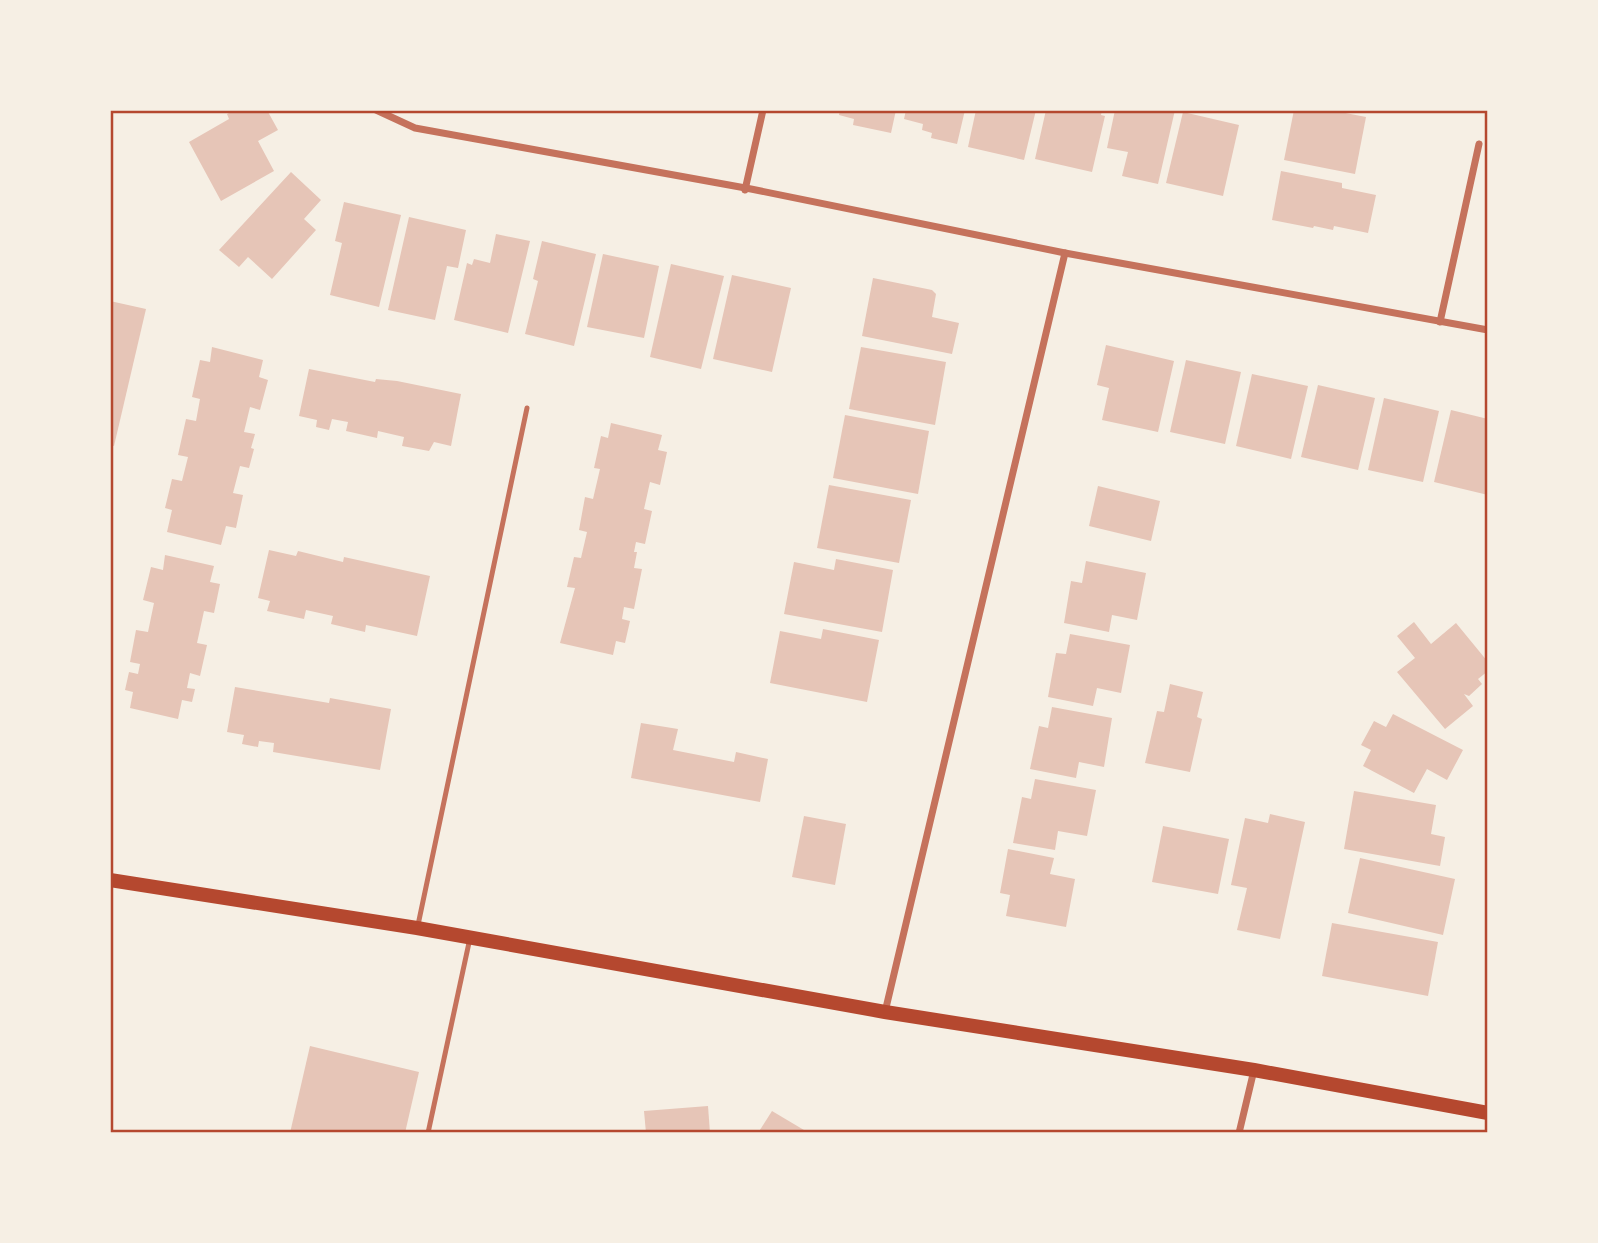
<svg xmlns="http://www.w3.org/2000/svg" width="1598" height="1243" font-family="'Titillium Web',sans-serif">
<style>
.building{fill:#e6c5b7}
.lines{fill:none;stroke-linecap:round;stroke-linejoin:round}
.service{stroke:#c5725c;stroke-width:5}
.minor{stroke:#c5725c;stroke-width:7}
.secondary{stroke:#b5482f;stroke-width:14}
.neatline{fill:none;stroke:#b5482f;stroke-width:2.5}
</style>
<rect width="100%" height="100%" fill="#f6efe4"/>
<g class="building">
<polygon points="235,110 267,110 278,130 258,141 274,171 221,201 189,142 229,119 227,114"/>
<polygon points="840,110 896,110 891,133 853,125 854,119 839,115"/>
<polygon points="906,110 965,110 957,144 931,138 932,133 922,130 923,124 904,119"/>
<polygon points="976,110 1036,110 1024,160 968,147"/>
<polygon points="1046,110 1102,110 1101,115 1105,116 1092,172 1035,159"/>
<polygon points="1115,110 1175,110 1158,184 1122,176 1128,152 1107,148"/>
<polygon points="1294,110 1330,110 1366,117 1355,174 1284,160"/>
<polygon points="1183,112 1239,125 1223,196 1166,183"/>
<polygon points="1281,171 1342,183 1342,188 1376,195 1368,233 1334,226 1333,230 1314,226 1313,228 1272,220"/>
<polygon points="291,172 321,200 304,219 316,230 272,279 248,257 239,267 219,250"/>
<polygon points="344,202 401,215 379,307 330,295 342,243 335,241"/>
<polygon points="409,217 466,230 458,268 447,266 435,320 388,310"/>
<polygon points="496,234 530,241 508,333 454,320 467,263 472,265 474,259 490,263"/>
<polygon points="542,241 596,254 574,346 525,334 538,281 533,279"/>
<polygon points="603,254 659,266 644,338 587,327"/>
<polygon points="671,264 724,276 701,369 650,357"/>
<polygon points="732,275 791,288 772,372 713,359"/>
<polygon points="873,278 932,290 936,294 932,317 959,323 952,354 862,336"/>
<polygon points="110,301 146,309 114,446 110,445"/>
<polygon points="1106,345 1174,361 1158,432 1102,420 1109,388 1097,385"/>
<polygon points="212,347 263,360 259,377 268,380 260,410 250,407 244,432 255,434 251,448 254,449 249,468 240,466 233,493 243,495 236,528 226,526 221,545 167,532 172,510 165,508 172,479 182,481 188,457 178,455 186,419 196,421 200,399 192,397 200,360 210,362"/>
<polygon points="861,347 946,362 935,425 849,409"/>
<polygon points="1186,360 1241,372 1225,444 1170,432"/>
<polygon points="309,369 375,382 376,379 397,381 461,394 451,446 434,442 429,451 402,446 404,437 378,431 377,438 346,431 348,422 332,419 329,430 316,427 317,420 299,416"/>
<polygon points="1252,374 1308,386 1291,459 1236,446"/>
<polygon points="1318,385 1375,398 1358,470 1301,457"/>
<polygon points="1384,398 1439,411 1423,482 1368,470"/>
<polygon points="1451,410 1488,419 1488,495 1434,482"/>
<polygon points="845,415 929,431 918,494 833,478"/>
<polygon points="611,423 662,435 658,450 667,452 660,485 650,482 644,509 652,511 645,544 636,542 634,552 637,552 634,568 642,569 634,609 624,607 622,619 630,621 625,643 616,641 613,655 560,643 575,588 567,587 574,557 581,558 587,532 579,530 585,497 593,499 600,469 594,468 601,436 608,438"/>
<polygon points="829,485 911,500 899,563 817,548"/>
<polygon points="1098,486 1160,501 1151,541 1089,526"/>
<polygon points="269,550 296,556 298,551 343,562 344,557 430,576 417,636 366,625 365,632 331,624 333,616 306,610 304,619 267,611 270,601 258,598"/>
<polygon points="165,555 214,566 210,582 220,584 214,613 204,611 197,643 207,645 200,676 190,673 187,688 195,689 192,702 182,700 178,719 130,708 133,692 125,690 129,672 138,674 140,664 130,662 136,630 148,632 154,603 143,600 151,567 163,570"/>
<polygon points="836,559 893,570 882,632 784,614 794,562 834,570"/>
<polygon points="1086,561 1146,573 1137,620 1112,615 1109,632 1064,623 1071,581 1082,583"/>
<polygon points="1414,622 1431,644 1456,623 1488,662 1488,671 1478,679 1482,684 1469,696 1464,694 1473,706 1445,729 1397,672 1415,658 1397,636"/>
<polygon points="823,629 879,640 867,702 770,683 780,631 821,639"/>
<polygon points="1070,634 1130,645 1121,693 1097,688 1093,706 1048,697 1056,653 1066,654"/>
<polygon points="1170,684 1203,692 1197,717 1202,719 1190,772 1145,763 1157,711 1164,712"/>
<polygon points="235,687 329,703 330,698 391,709 380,770 273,752 274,743 259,741 258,747 242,744 244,735 227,732"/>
<polygon points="1052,707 1112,718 1104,767 1079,762 1076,778 1030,769 1039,726 1048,728"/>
<polygon points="1393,714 1463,750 1447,780 1427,769 1414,793 1363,766 1371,750 1361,745 1374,721 1386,727"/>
<polygon points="641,723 678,729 673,750 734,762 736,752 768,759 760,802 631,778"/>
<polygon points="1035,779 1096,790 1087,836 1058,831 1055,850 1013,843 1022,797 1031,799"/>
<polygon points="1354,791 1436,805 1431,834 1445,837 1440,866 1344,849"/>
<polygon points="1270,814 1305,822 1280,939 1237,930 1247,888 1231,885 1245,818 1268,823"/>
<polygon points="804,816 846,824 835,885 792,877"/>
<polygon points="1163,826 1229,839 1218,894 1152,882"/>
<polygon points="1008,849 1054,858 1050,874 1075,879 1066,927 1006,916 1010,895 1000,893"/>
<polygon points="1360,858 1455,879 1443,935 1348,913"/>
<polygon points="1332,923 1438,942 1428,996 1322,976"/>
<polygon points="310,1046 419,1072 405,1133 290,1133"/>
<polygon points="708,1106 710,1133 646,1133 644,1111"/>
<polygon points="772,1111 809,1133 758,1133"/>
</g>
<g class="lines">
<g class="service">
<polyline points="418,925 527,408"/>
<polyline points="428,1133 470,938"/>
</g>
<g class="minor">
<polyline points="376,110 415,128 751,189 1065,253 1488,330"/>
<polyline points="745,190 763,110"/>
<polyline points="1440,322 1479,144"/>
<polyline points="885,1012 1065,253"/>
<polyline points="1239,1133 1254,1070"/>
</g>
<polyline class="secondary" points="110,880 417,928 885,1012 1254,1070 1488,1113"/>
</g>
<rect width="1598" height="1243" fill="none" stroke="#f6efe4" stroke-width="224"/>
<rect x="112" y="112" width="1374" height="1019" class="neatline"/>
</svg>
